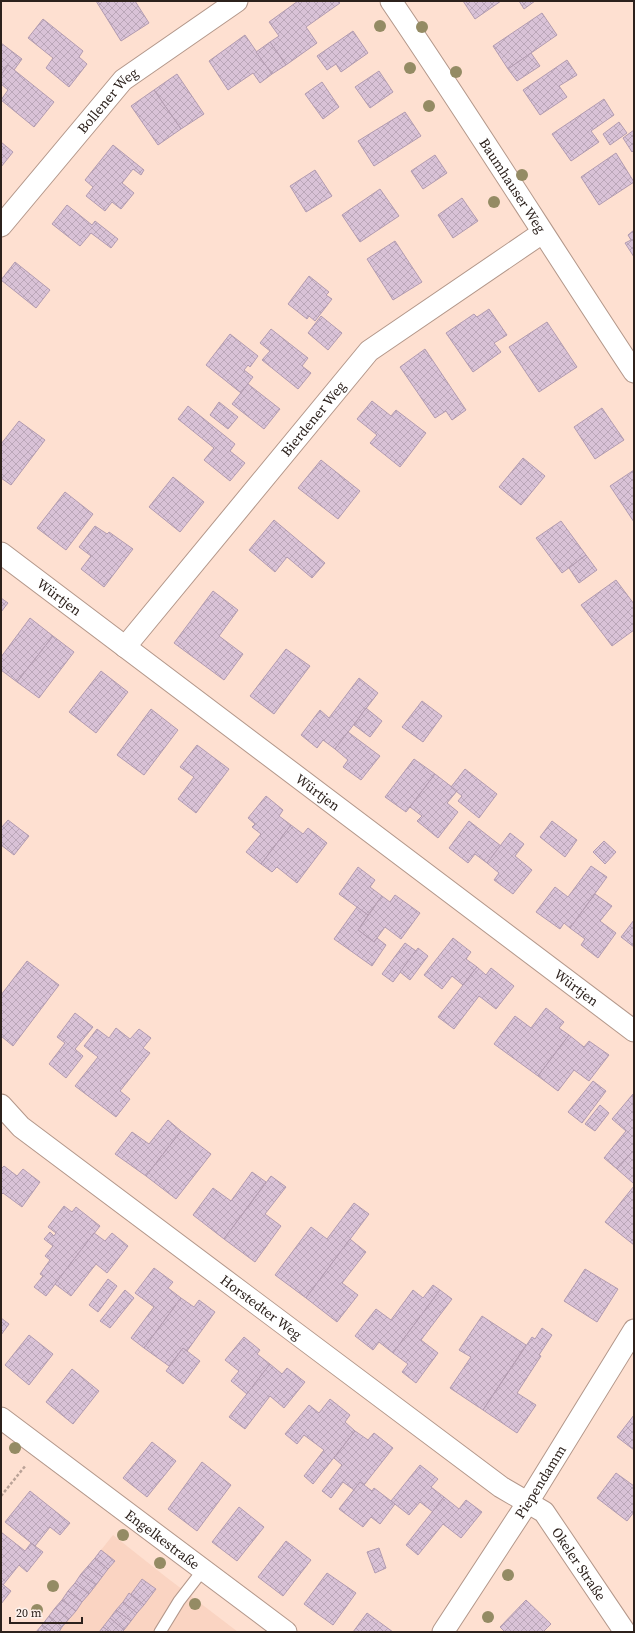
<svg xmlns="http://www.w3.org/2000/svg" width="635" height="1633" font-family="'Source Serif 4',serif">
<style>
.built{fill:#fad4c2}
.building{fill:url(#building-cross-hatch);stroke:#b29bb0}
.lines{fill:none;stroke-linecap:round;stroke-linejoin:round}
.service-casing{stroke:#b3978a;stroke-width:13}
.minor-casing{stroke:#b3978a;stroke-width:23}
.path{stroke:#baa297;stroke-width:2.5;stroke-dasharray:3 2;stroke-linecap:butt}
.service{stroke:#fff;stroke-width:11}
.minor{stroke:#fff;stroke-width:21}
.tree{fill:#948b64}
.labels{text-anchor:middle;stroke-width:4;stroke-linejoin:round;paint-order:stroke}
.street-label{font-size:14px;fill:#2c211c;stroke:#fdf1eb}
</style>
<defs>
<pattern id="building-cross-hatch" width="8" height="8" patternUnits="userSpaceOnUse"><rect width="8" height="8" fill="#d9c2d7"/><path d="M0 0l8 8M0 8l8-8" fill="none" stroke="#baa6b8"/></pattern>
</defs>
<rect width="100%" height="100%" fill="#fee0d1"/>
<polygon class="built" points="113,1535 166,1577 238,1632 36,1632"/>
<g class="building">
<polygon points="96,1 135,1 149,23 121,41"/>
<polygon points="298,1 338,1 340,3 306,27 317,43 286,65 270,42 279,36 269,22"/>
<polygon points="463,1 501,1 475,19"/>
<polygon points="519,1 535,1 524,9"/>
<polygon points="542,13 557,35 508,69 493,46"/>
<polygon points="43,19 83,51 79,57 87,64 69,87 46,68 53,58 28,38"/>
<polygon points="353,31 368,53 341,72 336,64 327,70 317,56"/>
<polygon points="245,35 272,74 260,83 253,73 228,90 209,61"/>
<polygon points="270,42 286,65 272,74 256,52"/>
<polygon points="1,43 22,59 14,70 8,65 1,75"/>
<polygon points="531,53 540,66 517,81 508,69"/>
<polygon points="567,60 577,75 559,86 567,97 540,115 523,90"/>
<polygon points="8,65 54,102 34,127 1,100 8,90 1,84 1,75"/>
<polygon points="379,71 393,92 370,108 355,87"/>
<polygon points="177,74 204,114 181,129 154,90"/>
<polygon points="322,82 339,107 323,119 305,94"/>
<polygon points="154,90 181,129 158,145 131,106"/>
<polygon points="604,99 614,115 591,131 599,142 571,161 552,134"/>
<polygon points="405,112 421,136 374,166 358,141"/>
<polygon points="619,122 627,133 610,145 603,134"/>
<polygon points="634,130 634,150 632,152 623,138"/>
<polygon points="1,142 13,152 1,167"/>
<polygon points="113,145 144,170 141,175 133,169 122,183 134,193 121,209 112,202 105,211 86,196 93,187 85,180"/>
<polygon points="616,153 634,182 599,205 581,177"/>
<polygon points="435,155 447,173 423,189 411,171"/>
<polygon points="315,170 332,196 306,212 290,186"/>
<polygon points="380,189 399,216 360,242 342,215"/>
<polygon points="462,198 478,221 453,238 438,215"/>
<polygon points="67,205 92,225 95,221 118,239 111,248 91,233 80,246 52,224"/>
<polygon points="634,230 634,257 625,243 631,240 628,235"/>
<polygon points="395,241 422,282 393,300 367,259"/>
<polygon points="15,262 50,290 36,308 1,280"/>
<polygon points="309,276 329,292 326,295 332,299 315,321 309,316 307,319 288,304"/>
<polygon points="489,309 507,335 494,343 501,352 473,372 446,333 474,314 477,317"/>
<polygon points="321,316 342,333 328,350 308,333"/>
<polygon points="547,322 577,367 539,392 509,347"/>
<polygon points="271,329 308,358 302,366 311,373 298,389 262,360 270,351 260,343"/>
<polygon points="230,334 258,356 250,367 248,365 244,370 253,377 241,393 206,365"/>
<polygon points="425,349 466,410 452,420 446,411 435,418 400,367"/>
<polygon points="248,384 280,409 264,429 232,404"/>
<polygon points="372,401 391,416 396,410 426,433 400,467 370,443 377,435 357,419"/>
<polygon points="219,402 238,417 228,429 210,415"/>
<polygon points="188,406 235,444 230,451 245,463 230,481 204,460 214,448 178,419"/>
<polygon points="602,408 624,440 595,459 574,427"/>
<polygon points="19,421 45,440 11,485 1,478 1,444"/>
<polygon points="523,458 545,476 521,505 499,487"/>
<polygon points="321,460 360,491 338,519 298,488"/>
<polygon points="634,470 634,522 610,486"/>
<polygon points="173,477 204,502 180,532 149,507"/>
<polygon points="65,492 93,514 66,550 37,528"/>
<polygon points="274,520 325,563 312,578 287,557 275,572 249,550"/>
<polygon points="561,521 586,555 562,573 536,538"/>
<polygon points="95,526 107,534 109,532 133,549 104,587 81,569 91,556 79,547"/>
<polygon points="586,555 597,570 579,583 569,568"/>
<polygon points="616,580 634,604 634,630 612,646 581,605"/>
<polygon points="213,591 238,610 219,636 243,654 224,680 174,643"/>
<polygon points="1,598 8,603 1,612"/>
<polygon points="30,618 53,636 17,682 1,670 1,657"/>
<polygon points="53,636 74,652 39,698 17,682"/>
<polygon points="286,649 310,666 274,714 250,696"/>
<polygon points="101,671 128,692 96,733 69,712"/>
<polygon points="359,678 378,693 335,749 323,740 317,748 301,735 320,710 329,718"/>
<polygon points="422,701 442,716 423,742 402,727"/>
<polygon points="366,708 382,721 370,737 354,725"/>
<polygon points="151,709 178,730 144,775 117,755"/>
<polygon points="348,732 380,756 361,780 343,767 348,760 335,749"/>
<polygon points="197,745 229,769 196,813 178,799 194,777 180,767"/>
<polygon points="414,759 435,774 406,812 385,797"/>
<polygon points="465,769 497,794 479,818 458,801 462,796 451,787"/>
<polygon points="435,774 457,791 447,803 458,812 438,838 417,821 422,816 410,807"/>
<polygon points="266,796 283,810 279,816 291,825 261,864 246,852 261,834 252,827 255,824 248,818"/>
<polygon points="8,820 29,836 14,855 1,845 1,828"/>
<polygon points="469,821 501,846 487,863 475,854 468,863 449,848"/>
<polygon points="552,821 577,840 565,857 540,837"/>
<polygon points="291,825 303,834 308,828 327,843 297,883 277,867 272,872 261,864"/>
<polygon points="510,833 524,844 515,856 532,870 513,894 494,880 499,873 487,863"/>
<polygon points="604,841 616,852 605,864 593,852"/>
<polygon points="591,866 607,877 570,928 564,923 560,929 536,912 555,887 568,897"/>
<polygon points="358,867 375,880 370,887 382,896 368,915 339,894"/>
<polygon points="595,894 612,906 600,921 616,933 598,958 581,945 585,939 570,928"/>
<polygon points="395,895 420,913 401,939 385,927 374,942 358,930 382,896 390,902"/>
<polygon points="357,907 368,915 358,930 374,942 377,938 386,945 372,966 334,939"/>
<polygon points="634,920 634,947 621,937"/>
<polygon points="453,938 471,952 466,959 477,967 463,985 452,976 442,989 424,975"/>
<polygon points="405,943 416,951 393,982 382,974"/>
<polygon points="418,948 428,956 410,980 400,972"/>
<polygon points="27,961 59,985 13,1046 1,1036 1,995"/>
<polygon points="477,967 486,975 491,968 514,986 496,1009 479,996 454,1029 438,1017"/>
<polygon points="546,1008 564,1022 559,1028 569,1035 538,1076 494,1044 515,1016 531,1028"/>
<polygon points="75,1013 93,1027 75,1049 83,1056 66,1078 49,1064 65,1043 57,1037"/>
<polygon points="116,1028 130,1039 139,1029 151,1038 143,1048 150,1053 120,1091 130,1099 116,1117 75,1086 98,1057 84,1046 97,1029 109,1038"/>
<polygon points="569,1035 584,1047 589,1041 609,1055 589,1081 574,1070 558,1091 538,1076"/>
<polygon points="593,1081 606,1091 582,1123 568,1112"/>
<polygon points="633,1094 634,1150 617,1169 604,1158 626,1131 612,1119"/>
<polygon points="600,1105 609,1113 595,1131 585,1124"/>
<polygon points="168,1120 181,1131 146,1176 115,1154 132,1132 149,1144"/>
<polygon points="181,1131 211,1154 176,1199 146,1176"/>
<polygon points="634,1150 634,1182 633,1183 617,1169"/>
<polygon points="4,1166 17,1176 23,1169 40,1182 22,1207 3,1193 1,1195 1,1169"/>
<polygon points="252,1172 266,1182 224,1239 193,1215 213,1188 231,1201"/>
<polygon points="271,1176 286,1187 265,1214 281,1226 255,1262 224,1239"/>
<polygon points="634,1186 634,1245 605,1222"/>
<polygon points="354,1203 369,1214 306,1298 275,1275 311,1227 327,1239"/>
<polygon points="64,1206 72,1212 76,1207 100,1226 46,1296 34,1287 43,1276 40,1274 50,1260 45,1256 53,1246 44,1239 50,1232 54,1236 56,1233 48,1227"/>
<polygon points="94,1233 105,1241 112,1233 128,1246 107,1273 96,1264 71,1296 55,1284"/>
<polygon points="350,1239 366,1252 342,1283 358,1295 337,1322 306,1298"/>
<polygon points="154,1268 173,1282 168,1288 181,1298 144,1348 131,1338 154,1307 135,1293"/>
<polygon points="585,1269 618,1289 597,1322 564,1301"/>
<polygon points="108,1279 117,1286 98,1312 89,1305"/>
<polygon points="433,1285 440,1290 393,1353 379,1342 373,1350 355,1336 376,1309 391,1320 413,1290 423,1298"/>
<polygon points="125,1290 134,1298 110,1328 100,1321"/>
<polygon points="440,1290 452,1299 421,1340 438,1353 416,1383 402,1372 408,1364 393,1353"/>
<polygon points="181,1298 194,1307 199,1300 215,1312 187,1351 183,1348 169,1366 144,1348"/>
<polygon points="482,1316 526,1345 483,1410 450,1388 471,1357 459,1350"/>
<polygon points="1,1318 9,1324 1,1335"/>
<polygon points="542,1328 552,1335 539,1355 541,1356 517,1393 536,1405 517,1433 483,1410 532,1337 535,1339"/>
<polygon points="29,1335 53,1354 29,1385 5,1365"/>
<polygon points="244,1337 260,1350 257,1354 270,1364 247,1394 231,1381 239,1371 225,1360"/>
<polygon points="183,1348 200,1361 183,1384 166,1371"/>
<polygon points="270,1364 282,1374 287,1368 305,1382 284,1408 270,1396 245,1429 229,1417"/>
<polygon points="72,1369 99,1391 73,1424 46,1402"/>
<polygon points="330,1399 350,1415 345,1422 355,1431 313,1484 304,1476 324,1450 304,1435 297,1444 285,1434 309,1405 319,1413"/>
<polygon points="634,1415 634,1450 617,1437"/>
<polygon points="355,1431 368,1440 374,1433 393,1448 364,1485 360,1482 354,1490 343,1482 331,1498 322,1491 342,1465 334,1458"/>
<polygon points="152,1442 176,1461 147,1497 123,1478"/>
<polygon points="202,1462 231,1485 197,1531 168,1509"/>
<polygon points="420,1465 438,1479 431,1487 444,1497 433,1512 420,1502 409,1515 391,1501"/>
<polygon points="616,1473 634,1486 634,1512 627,1521 597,1498"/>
<polygon points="360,1482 372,1491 374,1488 395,1504 380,1524 371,1517 363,1527 339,1509"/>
<polygon points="30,1491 70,1523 60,1535 50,1527 35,1546 5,1522"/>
<polygon points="444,1497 459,1509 466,1500 482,1512 461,1538 443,1524 418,1555 406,1545"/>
<polygon points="239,1507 264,1527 237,1561 212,1542"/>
<polygon points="1,1532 25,1551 31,1543 43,1552 27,1572 19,1565 3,1585 1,1583"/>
<polygon points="286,1541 311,1560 283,1596 258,1577"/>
<polygon points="379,1548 386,1568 375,1573 367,1552"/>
<polygon points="101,1550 115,1561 108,1569 95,1558"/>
<polygon points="95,1558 108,1569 102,1577 88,1566"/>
<polygon points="88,1566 102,1577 96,1585 81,1574"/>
<polygon points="327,1573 356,1593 333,1625 304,1604"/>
<polygon points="81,1574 96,1585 89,1594 75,1583"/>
<polygon points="142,1579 156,1589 144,1605 131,1594"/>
<polygon points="1,1583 11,1591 1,1604"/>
<polygon points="75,1583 89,1594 82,1602 68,1591"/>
<polygon points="68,1591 82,1602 76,1611 62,1600"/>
<polygon points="129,1593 144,1605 137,1613 123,1602"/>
<polygon points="62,1600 76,1611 69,1619 55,1608"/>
<polygon points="526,1600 551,1624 543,1632 505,1632 500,1627"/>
<polygon points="123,1602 137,1613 131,1621 116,1610"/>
<polygon points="55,1608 69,1619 62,1627 49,1616"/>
<polygon points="116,1610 131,1621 124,1630 110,1618"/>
<polygon points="367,1613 393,1632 353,1632"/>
<polygon points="49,1616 62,1627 59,1632 52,1632 42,1625"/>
<polygon points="110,1618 124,1630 122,1632 110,1632 103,1627"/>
<polygon points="42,1625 52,1632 36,1632"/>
<polygon points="103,1627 110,1632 99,1632"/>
</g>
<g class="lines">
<defs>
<polyline id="service" points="160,1632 179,1601 203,1570"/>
<g id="minor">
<path id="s1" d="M391,1c83,122 161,247 243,371"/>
<path id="s2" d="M1,226l122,-146 114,-79"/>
<path id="s3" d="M1,553l633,478"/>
<path id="s4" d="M125,647l244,-296 173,-118"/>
<path id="s5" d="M1,1105l20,22 480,360 43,25 81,120"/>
<path id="s6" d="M1,1418l285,214"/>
<path id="s7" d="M443,1632l85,-130 106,-172"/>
</g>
</defs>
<use href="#service" class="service-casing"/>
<use href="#minor" class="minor-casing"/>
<polyline class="path" points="1,1496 26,1465"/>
<use href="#service" class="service"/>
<use href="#minor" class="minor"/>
</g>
<g class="tree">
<circle cx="380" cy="26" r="6"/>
<circle cx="422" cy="27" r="6"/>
<circle cx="410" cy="68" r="6"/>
<circle cx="456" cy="72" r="6"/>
<circle cx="429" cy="106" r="6"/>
<circle cx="522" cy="175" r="6"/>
<circle cx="494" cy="202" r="6"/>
<circle cx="15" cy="1448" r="6"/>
<circle cx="123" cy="1535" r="6"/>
<circle cx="160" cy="1563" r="6"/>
<circle cx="508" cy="1575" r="6"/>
<circle cx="53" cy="1586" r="6"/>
<circle cx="195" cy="1604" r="6"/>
<circle cx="37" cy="1610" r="6"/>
<circle cx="488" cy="1617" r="6"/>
</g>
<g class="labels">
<g class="street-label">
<text dy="5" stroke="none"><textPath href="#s2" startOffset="165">Bollener Weg</textPath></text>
<text dy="5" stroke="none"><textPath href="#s1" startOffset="221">Baumhauser Weg</textPath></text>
<text dy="5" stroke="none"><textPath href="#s4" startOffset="296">Bierdener Weg</textPath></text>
<text dy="5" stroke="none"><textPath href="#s3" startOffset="73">Würtjen</textPath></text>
<text dy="5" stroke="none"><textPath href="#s3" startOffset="397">Würtjen</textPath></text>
<text dy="5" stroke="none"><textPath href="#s3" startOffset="721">Würtjen</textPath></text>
<text dy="5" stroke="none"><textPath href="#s5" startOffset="330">Horstedter Weg</textPath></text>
<text dy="5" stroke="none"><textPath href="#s7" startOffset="179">Piependamm</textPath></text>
<text dy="5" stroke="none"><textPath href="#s6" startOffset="202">Engelkestraße</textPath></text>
<text dy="5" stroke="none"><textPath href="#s5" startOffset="742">Okeler Straße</textPath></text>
</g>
</g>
<rect width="635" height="1633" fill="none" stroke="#2c211c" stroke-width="4"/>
<path d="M10 1617v6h72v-6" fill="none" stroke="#2c211c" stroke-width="2"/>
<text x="16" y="1617" font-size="12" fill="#2c211c" stroke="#fdf1eb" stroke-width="3" paint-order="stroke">20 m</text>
</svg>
